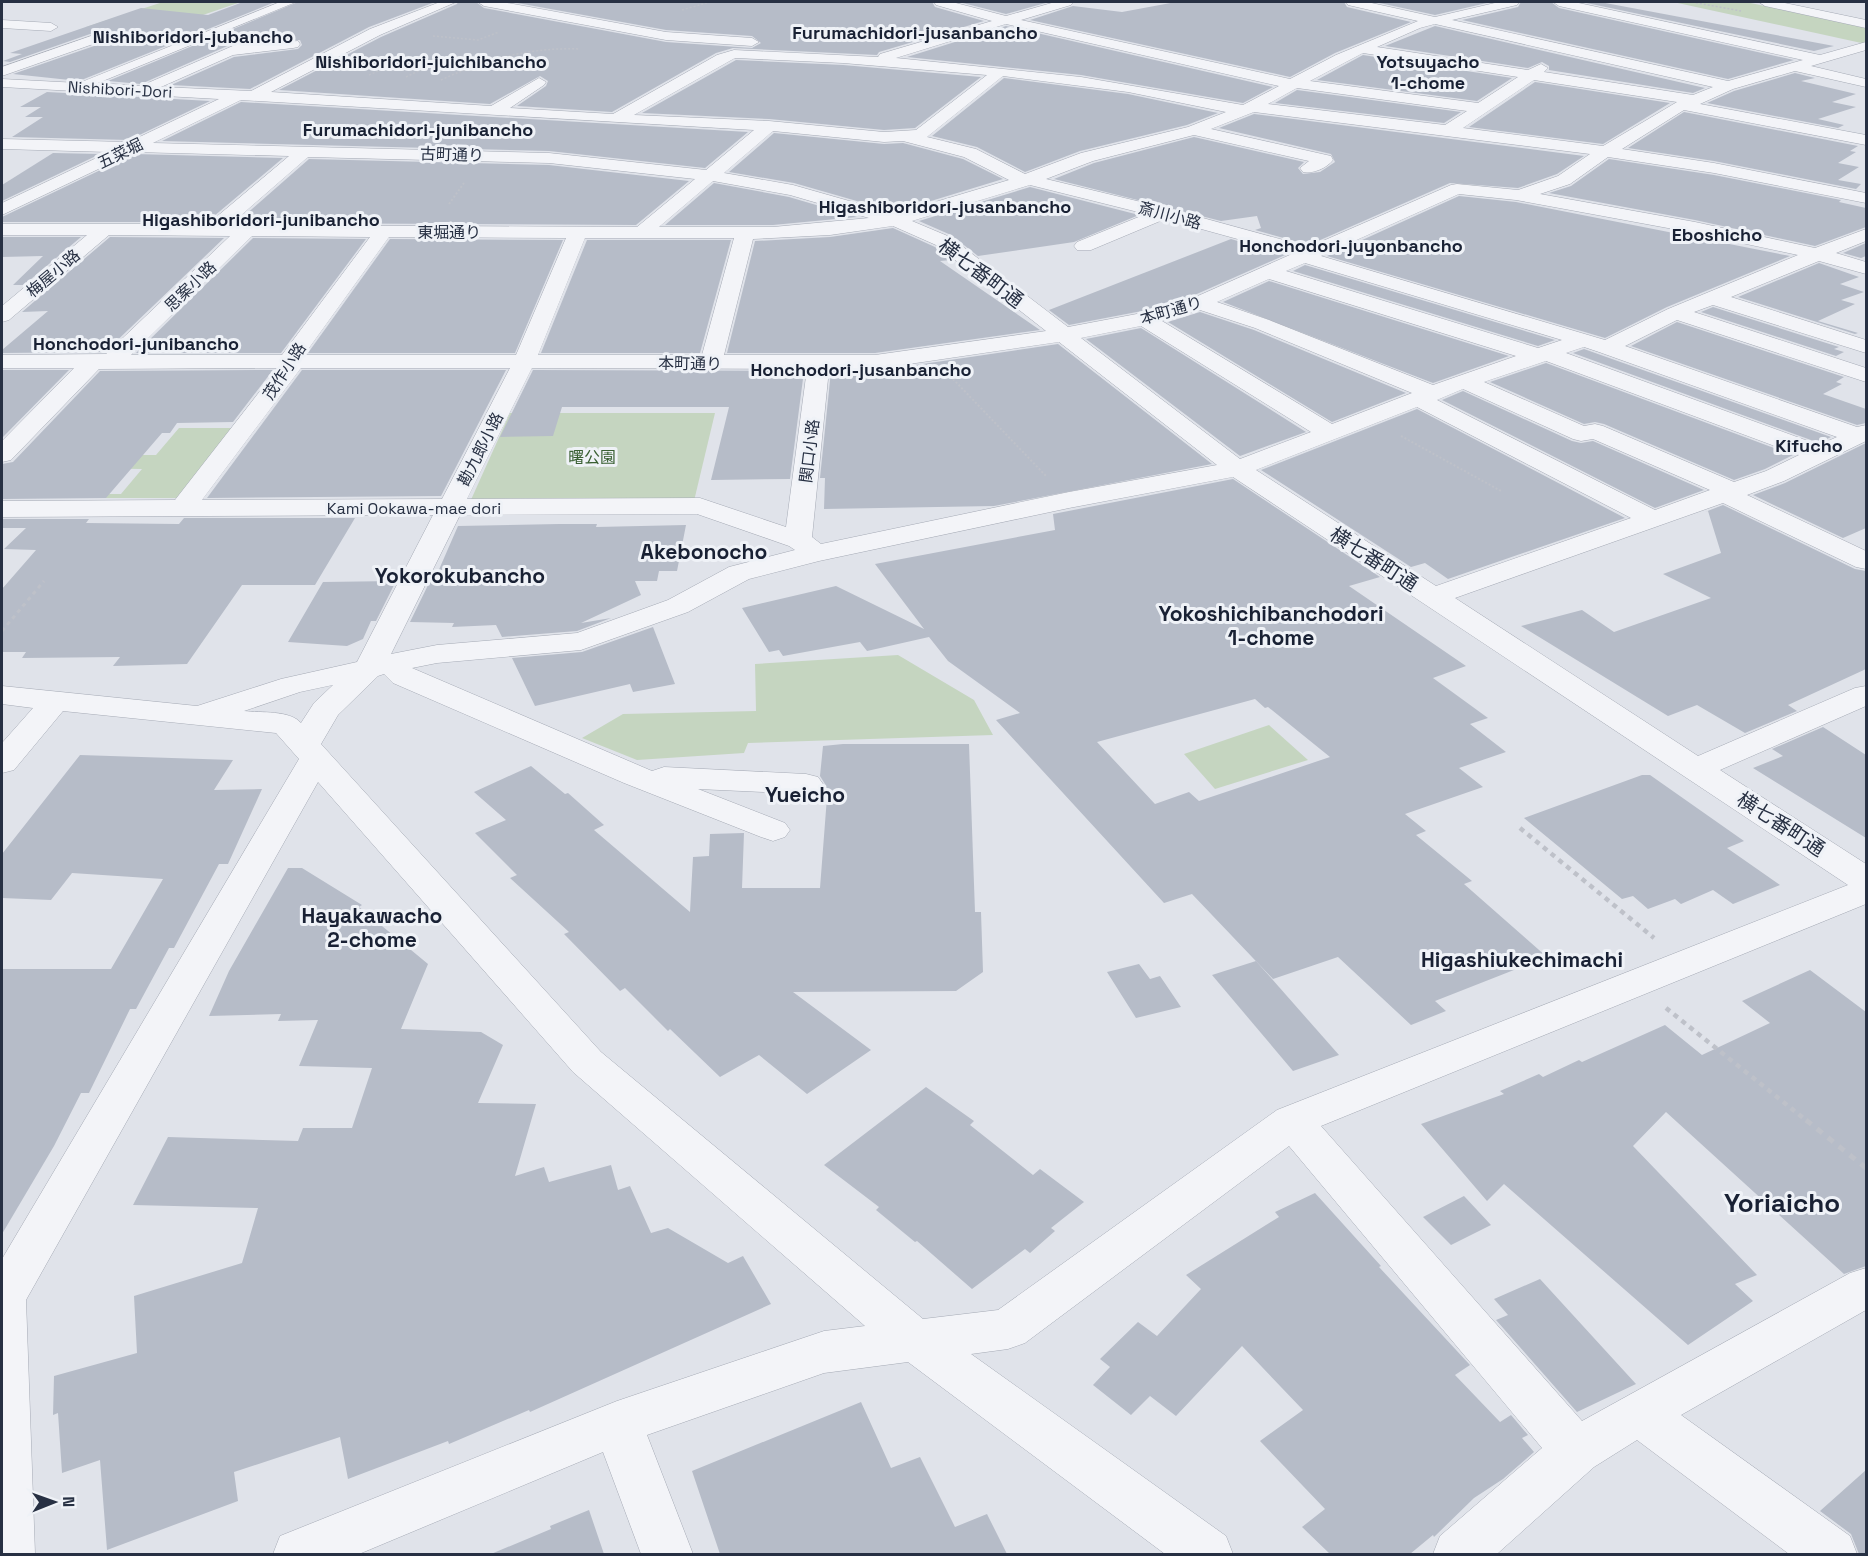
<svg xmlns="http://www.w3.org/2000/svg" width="1868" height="1556" font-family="'Space Grotesk','Noto Sans JP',sans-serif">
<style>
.green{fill:#c5d5c0}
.building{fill:#b6bcc8;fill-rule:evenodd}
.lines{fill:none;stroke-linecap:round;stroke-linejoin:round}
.minor-casing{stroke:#a5aab5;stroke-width:1}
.path-far4{stroke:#bec1c9;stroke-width:1.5;stroke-dasharray:2 2;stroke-linecap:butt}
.path-far3{stroke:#bec1c9;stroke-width:2;stroke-dasharray:2 2;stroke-linecap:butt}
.path-far2{stroke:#bec1c9;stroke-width:3;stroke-dasharray:4 4;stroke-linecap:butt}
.path-far1{stroke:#bec1c9;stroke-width:4.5;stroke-dasharray:5 5;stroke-linecap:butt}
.path{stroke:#bec1c9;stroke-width:5;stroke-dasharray:7 7;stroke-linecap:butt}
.minor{fill:#f3f4f8;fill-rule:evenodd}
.labels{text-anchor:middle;stroke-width:6;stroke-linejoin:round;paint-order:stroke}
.far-street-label{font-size:16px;fill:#273043;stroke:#eff2f7}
.far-park-label{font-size:16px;fill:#3a6033;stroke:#eff2f7}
.far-neighbourhood-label{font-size:18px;font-weight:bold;fill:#192134;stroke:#eff2f7}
.street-label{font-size:20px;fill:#273043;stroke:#eff2f7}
.neighbourhood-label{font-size:21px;font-weight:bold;fill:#192134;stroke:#eff2f7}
.near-neighbourhood-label{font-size:26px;font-weight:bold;fill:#192134;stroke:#eff2f7}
</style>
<rect width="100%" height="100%" fill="#e0e3ea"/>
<g class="green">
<polygon points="163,2 238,3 194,18 86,27"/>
<polygon points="1673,2 1746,2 1866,28 1866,44"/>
<polygon points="510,413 715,413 694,501 470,502"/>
<polygon points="179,428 238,428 183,498 25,498 29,494 121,494 142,469 75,468 87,455 156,455"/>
<polygon points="898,655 974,700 993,735 748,743 744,753 637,760 582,738 623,714 756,711 755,664"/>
<polygon points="1269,725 1308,760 1215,789 1184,754"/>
</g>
<g class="building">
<polygon points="243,2 275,2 79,81 13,74 97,45 100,39 96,35 90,34 10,62 3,61 22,54 10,53 141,8 208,15"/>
<polygon points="298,2 435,2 369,27 250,89 171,85 234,57 298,49 302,45 300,40 259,42 256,37 250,36 141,84 108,81"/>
<polygon points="458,2 476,2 484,8 666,42 752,48 761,43 752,36 666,30 512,2 932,2 935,7 984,21 879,52 877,55 733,48 716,53 612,112 517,106 546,86 548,81 540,76 490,104 279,90 381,37 457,4"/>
<polygon points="959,2 1049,2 1006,14"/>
<polygon points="1176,2 1344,2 1347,7 1411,22 1335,53 1290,77 1030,20 1073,6 1122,12"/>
<polygon points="1375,2 1491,2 1435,15"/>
<polygon points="1521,2 1551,2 1559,8 1794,60 1728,79 1462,20 1518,7"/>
<polygon points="1582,2 1600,2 1834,46 1814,51"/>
<polygon points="1006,26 1273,87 1243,103 1081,75 907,57"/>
<polygon points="1435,26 1705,88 1693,93 1549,70 1549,66 1542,62 1528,68 1385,46"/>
<polygon points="1363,55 1512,78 1477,101 1317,80"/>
<polygon points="736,60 843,65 981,77 915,128 884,130 769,119 642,113"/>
<polygon points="1795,73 1815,78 1801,81 1856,94 1832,102 1856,107 1818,119 1844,125 1838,128 1707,103 1734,91"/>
<polygon points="1004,78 1128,94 1218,113 1187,125 1080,151 1025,172 977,147 932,136"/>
<polygon points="1535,82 1670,103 1603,144 1469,127"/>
<polygon points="1297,90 1461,112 1444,123 1275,103"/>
<polygon points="47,92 210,101 129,140 12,137 43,117 25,117 41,107 20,107"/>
<polygon points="241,102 748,132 705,168 549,151 162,141"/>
<polygon points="1684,112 1858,146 1850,151 1856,152 1838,163 1859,167 1838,180 1861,184 1856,189 1714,161 1628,148"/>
<polygon points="1254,114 1584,156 1557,174 1518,188 1450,183 1309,245 1255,230 1261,228 1257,216 1221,221 1054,179 1094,163 1194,137 1304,162 1298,168 1303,174 1320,172 1335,162 1331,154 1219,128"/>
<polygon points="774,133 884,144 903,143 963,159 1003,179 895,212 794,183 729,172"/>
<polygon points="53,153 100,154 2,201 2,185"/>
<polygon points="134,154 283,158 207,222 2,222 2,217"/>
<polygon points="309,159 549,165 689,181 636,225 236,223"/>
<polygon points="1609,159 1714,175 1841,200 1839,202 1866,208 1866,227 1815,246 1695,220 1549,193 1571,186"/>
<polygon points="714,183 789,197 857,217 773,225 665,225"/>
<polygon points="1030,187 1139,215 1074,242 978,256 951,235 919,221"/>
<polygon points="1459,196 1516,202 1790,256 1667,307 1605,338 1327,256"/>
<polygon points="893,228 935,247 951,260 940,261 1040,330 875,353 727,353 755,241 830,237"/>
<polygon points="2,237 81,237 24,285 13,285 43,256 2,257"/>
<polygon points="110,237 224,238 105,352 2,353 2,350 48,311 22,312"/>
<polygon points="253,238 366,239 281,353 136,353"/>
<polygon points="390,239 563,240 515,353 308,353"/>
<polygon points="1231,239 1285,255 1181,301 1142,311 1069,325 1049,310"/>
<polygon points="587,240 731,240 700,353 541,353"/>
<polygon points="1866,243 1866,256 1861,258 1843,253"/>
<polygon points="1819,263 1859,277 1840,284 1864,292 1841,300 1855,304 1818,321 1858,333 1855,334 1738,297"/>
<polygon points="1305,265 1555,340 1538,346 1293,271"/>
<polygon points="1269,281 1509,356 1433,383 1223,302"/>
<polygon points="1713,307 1839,347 1834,349 1844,352 1836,356 1701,312"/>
<polygon points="1200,312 1254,330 1406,393 1332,422 1168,322"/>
<polygon points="1677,322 1844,377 1836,382 1842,384 1823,394 1866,409 1866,423 1857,425 1631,346"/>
<polygon points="1141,328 1306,432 1240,456 1086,339"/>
<polygon points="1058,344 1212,464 994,506 824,509 825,478 820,478 831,371 875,371"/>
<polygon points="1584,349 1598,354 1831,437 1819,443 1573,353"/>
<polygon points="1546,363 1793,455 1765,469 1734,480 1604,424 1595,422 1584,424 1490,382"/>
<polygon points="2,370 69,370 2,438"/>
<polygon points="273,370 233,422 177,423 170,433 162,433 106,498 2,499 2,464 13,462 100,371"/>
<polygon points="302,370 506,370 441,496 207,498"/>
<polygon points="533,370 804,371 790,479 711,480 729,407 562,407 553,436 500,437"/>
<polygon points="1463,391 1572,441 1581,443 1593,441 1704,490 1655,508 1442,400"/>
<polygon points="1417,409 1625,518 1448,579 1425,563 1411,567 1261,470"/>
<polygon points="1866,443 1866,528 1843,538 1753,495 1785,483"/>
<path d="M1233,479l147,98 -31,9 117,80 -33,12 55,40 -18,6 36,28 -47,16 24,19 -78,27 21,17 -10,4 56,46 -8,3 83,73 -112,44 11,10 -35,14 -73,-68 -65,22 -81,-85 -28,9 -168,-183 24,-7 -72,-52 -19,-24 -62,14 -7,-9 -77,14 -4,-6 -10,2 -27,-44 94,-22 88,43 -49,-65 180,-34 -2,-16zM1255,699l10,9 3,-1 62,50 -131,44 -10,-9 -34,12 -58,-62z"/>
<polygon points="1723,505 1855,569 1866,571 1866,669 1788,705 1797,711 1745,733 1697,705 1668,716 1521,626 1582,610 1614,632 1711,598 1663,574 1721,553 1708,511 1705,512"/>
<polygon points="184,518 355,518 315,585 242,585 187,664 113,666 120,657 22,658 26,652 2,652 2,589 36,550 4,549 26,528 2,528 2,519 89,519 86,523 179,524"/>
<polygon points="559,524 597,524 596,527 686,525 677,571 659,571 657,581 635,581 641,595 581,623 611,618 577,631 502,637 496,625 452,627 454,623 410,622 430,581 434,581 458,526"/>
<polygon points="396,581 376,621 371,621 363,639 347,646 288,642 323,582"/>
<polygon points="653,627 675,684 633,692 630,684 535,706 512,658 582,652"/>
<polygon points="1823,727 1866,755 1866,838 1753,768 1783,756 1772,749"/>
<polygon points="843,744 969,744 975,912 981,912 983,972 956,991 793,992 871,1050 807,1094 759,1055 720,1077 670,1029 668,1031 625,988 620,991 564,934 569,932 510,878 517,875 475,833 506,820 474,792 531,766 565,794 568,793 604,825 594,830 690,912 693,857 709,856 710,834 744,833 742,888 820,888 827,797 819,798 825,784 820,776 823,746"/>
<polygon points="80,755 233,760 214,790 262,789 228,864 219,864 174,948 169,948 136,1009 130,1009 89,1093 81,1093 54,1146 2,1234 2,969 111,969 163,879 72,873 51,900 2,898 2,854"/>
<polygon points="1642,775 1650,775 1744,841 1727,848 1780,885 1733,904 1713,890 1681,904 1675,899 1648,909 1633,896 1622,899 1524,818"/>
<polygon points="288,868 302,868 362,905 359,907 428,964 401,1029 481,1032 503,1045 478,1103 536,1104 515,1176 544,1167 549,1182 611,1165 618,1190 630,1186 651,1233 668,1228 728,1263 743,1256 771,1304 530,1412 529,1410 449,1444 448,1441 348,1479 340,1437 234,1472 238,1501 107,1550 100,1460 62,1473 58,1413 53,1415 54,1376 137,1353 134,1296 242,1263 258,1208 133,1205 168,1137 298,1141 303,1128 352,1128 372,1068 299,1066 318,1020 278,1021 281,1014 209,1016 229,971"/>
<polygon points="1256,961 1339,1055 1293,1071 1212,975"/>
<polygon points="1139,964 1150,979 1160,976 1181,1007 1136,1018 1107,972"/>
<polygon points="1810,970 1866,1012 1866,1266 1844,1274 1666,1112 1633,1146 1757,1275 1735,1284 1753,1301 1688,1345 1504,1184 1487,1201 1421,1124 1504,1094 1500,1091 1539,1074 1543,1077 1579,1060 1582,1062 1665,1025 1702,1055 1770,1023 1742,1001"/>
<polygon points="926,1087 974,1121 970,1125 1033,1175 1040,1169 1084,1202 1051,1228 1055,1231 1030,1253 1025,1249 972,1289 917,1241 915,1242 876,1210 879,1207 824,1165"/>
<polygon points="1315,1193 1381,1266 1379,1267 1470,1365 1455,1375 1500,1422 1511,1415 1528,1435 1522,1438 1534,1452 1503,1479 1474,1498 1434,1537 1433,1535 1410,1554 1330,1554 1302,1527 1325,1509 1260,1441 1303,1410 1242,1346 1176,1416 1150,1396 1131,1415 1093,1385 1110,1367 1100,1359 1138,1322 1157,1336 1201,1289 1186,1275 1279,1217 1275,1212"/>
<polygon points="1464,1196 1491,1225 1451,1245 1423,1217"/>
<polygon points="1540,1279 1636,1384 1577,1412 1496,1320 1508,1315 1494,1299"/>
<polygon points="861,1402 891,1468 920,1457 955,1527 987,1514 1007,1554 720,1554 692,1471"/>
<polygon points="1866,1470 1866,1554 1859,1554 1851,1534 1820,1511"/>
<polygon points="589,1510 604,1554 491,1554 551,1529 550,1526"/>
</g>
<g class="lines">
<defs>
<g id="minor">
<path d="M280,2h16l-198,81 43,3 110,-48 5,1 1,5 41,-3 2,3 -2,3 -5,1 -60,7 -72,32 90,4 119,-62 70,-27h16l-76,33 -109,57 220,14 48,-28 7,4 -2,3 -34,23 103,6 104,-59 17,-5 144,7 2,-3 112,-33 -56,-16 -2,-3h18l54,14 49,-14h18l-2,3 -50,15 269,59 46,-24 82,-34 -70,-16 -2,-3h21l68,15 64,-15h20l-2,3 -65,15 276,61 75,-21 -244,-54 -6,-4h21l246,53 46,-13v8l-55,16 55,13v8l-71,-16 -62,18 -33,15 166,31v10l-182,-35 -62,39 92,14 152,30v10l-152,-30 -106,-16 -38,27 -30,10 155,28 120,26 51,-19v12l-30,12 30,9v12l-47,-13 -88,36 135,43v13l-153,-48 -19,7 172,56v14l-189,-62 -52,26 232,81 9,-2v16l-82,40 -37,14 119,56v18l-10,-2 -133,-64 -268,95 243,158 157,-68 11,-2v20l-146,64 146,94v40l-545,222 261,295 268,-148 16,-5v42l-185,105 169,121 7,18h-68l-152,-114 -43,27 -97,87h-64l7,-18 102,-88 -253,-302 -264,197 -17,6 -37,5 255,182 7,18h-68l-257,-192 -84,11 -177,62 46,119h-52l-38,-102 -244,102h-86l7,-18 337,-135 207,-70 41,-5 -292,-254 -255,-290 -292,518 9,254h-33v-295l297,-500 -23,-26 -213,-22 -49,59 -12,3v-30l31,-35 -31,-4v-18l195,20 84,-27 76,-17 76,-147 -431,2v-16l173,-1 103,-132 -179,1 -88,91 -9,2v-21l72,-73h-72v-13l104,-1 124,-118 -121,-1 -100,85 -7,2v-16l85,-71h-85v-11h206l81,-68 -155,-4 -132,63v-12l107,-51 -107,-3v-10l127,3 90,-43 -217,-12v-8l77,4zM1006,24l273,62 -36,19 -162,-28 -185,-19zM1435,24l278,63 -20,8 -149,-23 4,-4 -7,-4 -13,6 -151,-23 43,-19zM1363,53l155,24 -40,26 -168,-22zM735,58l108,5 144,12 -71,55 -32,2 -115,-11 -135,-6zM1003,76l125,16 98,20 -38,15 -107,26 -56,21 -49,-25 -49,-12zM1534,80l143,22 -74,44 -140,-18zM1297,88l170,23 -22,14 -177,-21zM241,100l513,30 -48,40 -157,-17 -396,-10zM1254,112l336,42 -32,22 -40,14 -61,-6 -6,1 -142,62 -139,-38 -124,-30 47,-18 101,-26 115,26 -9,7 3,4c10,2 24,-4 30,-12l-2,-4 -120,-27zM773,131l111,11 19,-1 61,16 45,23 -114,34 -102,-29 -69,-12zM308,157l241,6 146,16 -58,48 -407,-2zM713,181l77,14 79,23 -96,9h-114zM1030,185l116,29 -69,28 -3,4 3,4h14l74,-31 127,35 -110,49 -40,10 -74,14 -118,-90 -38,-16zM1459,194l57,6 179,33 103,22 -130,54 -63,31 -284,-84zM893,226l43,19 110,86 -171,24h-151l29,-116 77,-4zM252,236l118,1 -88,118h-151zM389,237l177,1 -50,117h-212zM585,238h149l-32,117h-164zM1305,263l257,77 -24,8 -252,-77zM1269,279l247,77 -83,29 -164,-65 -52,-18zM1200,310l55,18 157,65 -80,31 -170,-103zM1141,326l170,106 -71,27 -159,-121zM1059,342l158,123 -148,27 -248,52 -9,-7 17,-168h46zM1584,347l15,5 238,85 -18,8 -253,-92zM1546,361l253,94 -33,16 -32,11 -131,-56 -8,-2 -11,2 -100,-44zM301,368h209l-68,131 -240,1zM532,368l275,1 -21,158 -86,-29 -233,1zM1463,389l110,50 8,2 12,-2 117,51 -55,20 -218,-110zM1417,407l214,111 -195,68 -180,-116zM1233,477l615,408 -571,225 -279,200 -75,9 -322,-267 -280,-308 17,-29 40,-39 6,-2 9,9 231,100 137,54 12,4 12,-4 5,-7 -5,-7 -87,-34 108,5 12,-3 5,-7 -5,-7 -12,-3 -142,-7 -12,4 -240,-103 25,-5 144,-13 107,-38 61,-33 70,-18 250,-53zM697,514l92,32 6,4 -66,17 -61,33 -91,33 -140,12 -46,9 69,-139zM333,685l-19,18 -13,20c-11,-13 -40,-10 -57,-12l56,-19z"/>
<polygon points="478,2 502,2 666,32 752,38 759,42 752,46 666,40 484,6"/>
<polygon points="1759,2 1780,2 1866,20 1866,28 1765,6"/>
<polygon points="2,20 51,23 58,27 51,31 2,28"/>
<polygon points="91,36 96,37 98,40 96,43 2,76 2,67"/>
</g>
</defs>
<use href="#minor" class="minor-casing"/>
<g class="path-far4">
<polyline points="1692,2 1741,11"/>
<polyline points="682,10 710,2"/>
<polyline points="433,36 478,40 499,32"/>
<polyline points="369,75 387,67"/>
<polyline points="406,77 451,55"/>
<path d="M441,80c45,-21 89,-33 139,-31"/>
</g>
<g class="path-far3">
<polyline points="449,204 464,183"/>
<polyline points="953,379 1046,476"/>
<polyline points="1401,436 1501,491"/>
</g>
<polyline class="path-far2" points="2,631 44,581"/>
<g class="path-far1">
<polyline points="1520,828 1654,938"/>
<polyline points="1666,1008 1807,1121"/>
</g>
<polyline class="path" points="1806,1120 1866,1168"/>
<use href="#minor" class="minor"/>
</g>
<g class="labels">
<g class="far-street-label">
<text transform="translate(120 89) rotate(3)" y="6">Nishibori-Dori</text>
<text transform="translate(120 153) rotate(-26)" y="6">五菜堀</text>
<text transform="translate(452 154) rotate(2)" y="6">古町通り</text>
<text transform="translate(1170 215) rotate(15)" y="6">斎川小路</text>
<text x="449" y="238">東堀通り</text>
<text transform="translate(53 273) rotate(-40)" y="6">梅屋小路</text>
<text transform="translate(190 286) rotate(-44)" y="6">思案小路</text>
<text transform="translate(1171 310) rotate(-16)" y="6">本町通り</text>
<text transform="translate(690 363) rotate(1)" y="6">本町通り</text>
<text transform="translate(284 371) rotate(-57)" y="6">茂作小路</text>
<text transform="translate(480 449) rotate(-63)" y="6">勘九郎小路</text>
<text transform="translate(809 451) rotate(-83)" y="6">関口小路</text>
<text x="414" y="514">Kami Ookawa-mae dori</text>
</g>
<g class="far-park-label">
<text x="592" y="463">曙公園</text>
</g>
<g class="far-neighbourhood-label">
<text x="915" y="39">Furumachidori-jusanbancho</text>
<text x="193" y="43">Nishiboridori-jubancho</text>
<text x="431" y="68">Nishiboridori-juichibancho</text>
<text x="1428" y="68">Yotsuyacho<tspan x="1428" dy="21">1-chome</tspan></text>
<text x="418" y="136">Furumachidori-junibancho</text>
<text x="945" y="213">Higashiboridori-jusanbancho</text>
<text x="261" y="226">Higashiboridori-junibancho</text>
<text x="1717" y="241">Eboshicho</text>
<text x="1351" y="252">Honchodori-juyonbancho</text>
<text x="136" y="350">Honchodori-junibancho</text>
<text x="861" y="376">Honchodori-jusanbancho</text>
<text x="1809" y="452">Kifucho</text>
</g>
<g class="street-label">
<text transform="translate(981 273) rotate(37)" y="7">横七番町通</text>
<text transform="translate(1374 559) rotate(33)" y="7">横七番町通</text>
<text transform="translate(1781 824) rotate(33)" y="7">横七番町通</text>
</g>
<g class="neighbourhood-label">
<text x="704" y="559">Akebonocho</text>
<text x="460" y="583">Yokorokubancho</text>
<text x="1271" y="621">Yokoshichibanchodori<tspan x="1271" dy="24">1-chome</tspan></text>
<text x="805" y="802">Yueicho</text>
<text x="372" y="923">Hayakawacho<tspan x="372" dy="24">2-chome</tspan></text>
<text x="1522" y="967">Higashiukechimachi</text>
</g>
<g class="near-neighbourhood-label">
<text x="1782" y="1212">Yoriaicho</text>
</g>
</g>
<rect width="1868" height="1556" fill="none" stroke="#273043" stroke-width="6"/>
<g transform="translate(54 1502) rotate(89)" stroke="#eff2f7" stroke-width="4.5" paint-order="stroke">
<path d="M0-4.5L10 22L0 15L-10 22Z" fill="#273043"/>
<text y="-9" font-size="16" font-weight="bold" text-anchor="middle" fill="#273043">N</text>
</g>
</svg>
